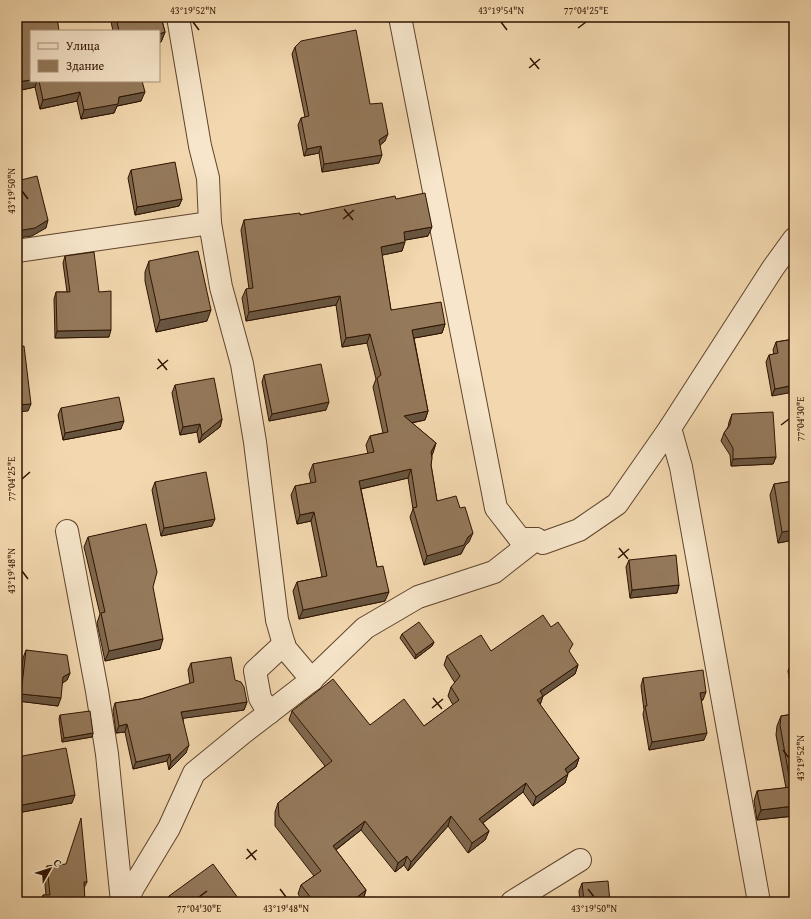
<svg xmlns="http://www.w3.org/2000/svg" width="811" height="919" font-family="'Gentium Book Plus',serif">
<style>
.lines{fill:none;stroke-linecap:round;stroke-linejoin:round}
.minor-casing{stroke:#5f442c;stroke-width:24}
.minor{stroke:#f7e6cb;stroke-width:22}
.wall{fill:#7f684e;stroke:#2e1300}
.shaded-wall{fill:#685540;stroke:#2e1300}
.building{fill:#94795b;stroke:#2e1300}
.ticks{fill:none;stroke:#2e1300;stroke-width:1.5}
.neatline{fill:none;stroke:#2e1300;stroke-width:1.5}
.ticks-label{font-size:10px;text-anchor:middle;fill:#2e1300}
</style>
<rect width="100%" height="100%" fill="#f3d8af"/>
<filter id="stains"><feTurbulence type="fractalNoise" baseFrequency=".005" numOctaves="4"/><feColorMatrix values="0 0 0 0 .2 0 0 0 0 .09 0 0 0 0 .02 0 0 0 .5 -.17"/></filter>
<radialGradient id="worn" r=".72"><stop offset=".6" stop-color="#630" stop-opacity="0"/><stop offset="1" stop-color="#630" stop-opacity=".3"/></radialGradient>
<g class="lines">
<defs>
<g id="minor">
<polyline points="178,17 200,146 208,178 210,223 221,287 242,364 255,442 277,620 285,648 312,680"/>
<polyline points="400,17 496,508 520,539 536,539 543,543 579,530 617,504 670,428 681,467 759,902"/>
<polyline points="17,251 210,223"/>
<polyline points="670,428 773,268 794,239"/>
<polyline points="67,531 97,691 107,754 122,902"/>
<polyline points="269,713 260,698 255,671 284,644"/>
<polyline points="126,902 134,886 169,828 194,773 244,732 309,682 365,628 418,597 494,572 536,539"/>
<polyline points="512,902 580,860"/>
</g>
</defs>
<use href="#minor" class="minor-casing"/>
<use href="#minor" class="minor"/>
</g>
<g class="wall">
<polygon points="17,17 31,81 142,81 141,101 117,106 114,113 81,119 77,101 40,109 35,87 17,91"/>
<polygon points="110,17 161,17 165,32 161,42 159,43 159,31 113,31"/>
<polygon points="295,47 370,104 385,141 380,145 379,163 322,172 319,153 304,156 298,125 301,118 305,117 292,54"/>
<polygon points="131,170 182,199 179,206 135,215 128,178"/>
<polygon points="396,199 428,236 405,240 402,251 382,255 391,310 445,324 442,333 414,338 428,411 425,420 412,423 436,443 432,455 431,465 437,501 469,542 465,546 461,554 424,565 410,517 413,509 408,478 361,489 377,567 385,601 299,619 293,591 297,582 322,577 311,521 297,524 291,495 295,486 311,483 309,474 313,464 368,454 366,445 370,436 383,433 373,387 376,379 367,343 342,347 336,305 246,321 242,298 246,289 249,289 241,230 244,220 300,215"/>
<polygon points="65,256 99,292 109,337 55,338 54,299 56,292 67,292 63,263"/>
<polygon points="149,261 207,321 156,332 145,281 145,272"/>
<polygon points="794,339 772,396 766,362 769,355 774,354 773,350 776,342"/>
<polygon points="264,375 326,410 269,421 262,382"/>
<polygon points="175,385 222,419 220,427 199,443 197,432 180,435 172,393"/>
<polygon points="61,408 121,429 63,440 58,415"/>
<polygon points="732,414 776,457 773,464 731,466 730,455 721,441 724,433 728,427 729,422"/>
<polygon points="794,481 794,540 778,543 770,495 774,484"/>
<polygon points="155,482 212,526 161,536 152,490"/>
<polygon points="88,537 160,649 105,661 97,623 100,614 84,547"/>
<polygon points="629,560 679,585 677,593 630,598 626,567"/>
<polygon points="551,627 578,665 575,674 543,696 540,705 579,758 576,767 568,773 565,783 533,806 523,792 483,823 489,831 485,840 468,853 448,826 408,871 404,865 395,872 361,830 336,850 366,890 363,900 360,902 304,902 298,894 301,885 314,876 275,826 275,812 278,803 325,766 289,720 292,711 370,725 424,726 453,705 448,696 451,687 455,683 444,665 447,656 491,651"/>
<polygon points="402,634 434,642 432,646 415,659 400,638"/>
<polygon points="26,650 70,673 67,680 62,683 58,706 18,701 23,658"/>
<polygon points="792,661 794,661 794,706 788,671"/>
<polygon points="191,663 235,680 247,702 244,710 183,718 186,753 169,770 167,761 133,769 125,732 116,733 113,710 115,703 141,699 190,684 188,670"/>
<polygon points="643,678 703,700 701,700 704,740 649,750 643,714 644,710 641,686"/>
<polygon points="794,714 794,816 757,820 754,801 757,791 786,788 776,735 777,726 781,716"/>
<polygon points="60,715 93,733 92,737 62,742 59,719"/>
<polygon points="17,757 72,803 17,813"/>
<polygon points="47,866 87,882 84,888 85,902 40,902 43,895 46,895 44,873"/>
<polygon points="582,883 610,902 580,902 579,891"/>
<polygon points="169,896 241,902 167,902"/>
</g>
<g class="shaded-wall">
<polygon points="165,32 161,42 159,43 159,34"/>
<polygon points="31,80 31,81 37,81 35,87 17,91 17,82"/>
<polygon points="80,92 77,101 40,109 43,100"/>
<polygon points="145,92 141,101 117,106 114,113 81,119 84,110 119,97"/>
<polygon points="388,134 385,141 377,148 379,140"/>
<polygon points="321,146 319,153 304,156 307,149"/>
<polygon points="382,155 379,163 322,172 324,164"/>
<polygon points="182,199 179,206 135,215 137,207"/>
<polygon points="48,220 46,228 32,236 17,238 17,231"/>
<polygon points="432,227 428,236 400,241 404,232"/>
<polygon points="405,242 402,251 378,256 381,247"/>
<polygon points="340,296 336,305 246,321 249,312"/>
<polygon points="211,310 207,321 156,332 160,320"/>
<polygon points="445,324 442,333 409,339 412,330"/>
<polygon points="111,330 109,337 55,338 57,331"/>
<polygon points="370,334 367,343 342,347 346,338"/>
<polygon points="794,385 794,392 772,396 775,389"/>
<polygon points="329,402 326,410 269,421 272,414"/>
<polygon points="31,404 28,411 17,412 17,405"/>
<polygon points="428,411 425,420 400,425 404,416"/>
<polygon points="222,419 220,427 199,443 202,435"/>
<polygon points="124,421 121,429 63,440 65,433"/>
<polygon points="200,424 197,432 180,435 183,427"/>
<polygon points="436,443 433,453 428,462 431,452"/>
<polygon points="776,457 773,464 731,466 733,459"/>
<polygon points="411,469 408,478 356,490 359,481"/>
<polygon points="314,512 311,521 297,524 300,515"/>
<polygon points="215,519 212,526 161,536 164,528"/>
<polygon points="794,530 794,540 778,543 782,532"/>
<polygon points="473,533 469,542 465,546 461,554 424,565 427,556 468,537"/>
<polygon points="679,585 677,593 630,598 632,590"/>
<polygon points="389,592 385,601 299,619 303,610"/>
<polygon points="163,639 160,649 105,661 109,651"/>
<polygon points="434,642 432,646 415,659 416,655"/>
<polygon points="578,665 575,674 542,697 543,696 540,705 534,709 540,691"/>
<polygon points="70,673 67,680 60,685 63,677"/>
<polygon points="706,692 703,700 697,700 700,693"/>
<polygon points="21,694 61,698 58,706 18,701"/>
<polygon points="247,702 244,710 178,719 181,712"/>
<polygon points="127,724 125,732 116,733 119,726"/>
<polygon points="93,733 92,737 62,742 64,738"/>
<polygon points="707,733 704,740 649,750 652,742"/>
<polygon points="189,745 186,753 169,770 171,762"/>
<polygon points="170,754 167,761 133,769 136,762"/>
<polygon points="579,758 576,767 561,778 565,769"/>
<polygon points="568,774 565,783 533,806 536,797"/>
<polygon points="526,783 523,792 476,828 479,819"/>
<polygon points="75,795 72,803 17,813 17,806"/>
<polygon points="794,806 794,816 757,820 761,810"/>
<polygon points="451,816 448,826 408,871 411,862"/>
<polygon points="365,821 361,830 329,855 333,846"/>
<polygon points="489,831 485,840 468,853 472,843"/>
<polygon points="407,856 404,865 395,872 398,863"/>
<polygon points="366,890 363,900 360,902 351,902"/>
</g>
<g class="building">
<polygon points="17,17 57,17 59,31 31,31 31,80 17,82"/>
<polygon points="116,17 161,17 165,32 159,34 159,31 119,31"/>
<polygon points="356,30 370,104 382,103 388,134 379,140 382,155 324,164 321,146 307,149 301,118 309,116 295,47 301,41"/>
<polygon points="39,81 142,81 145,92 119,97 118,104 84,110 80,92 43,100"/>
<polygon points="175,162 182,199 137,207 131,170"/>
<polygon points="37,176 48,220 35,228 17,231 17,181"/>
<polygon points="425,193 432,227 404,232 405,242 381,247 391,310 441,302 445,324 412,330 428,411 404,416 436,443 431,452 432,458 431,465 437,501 456,496 460,508 465,507 473,533 468,537 464,545 427,556 413,508 417,507 411,469 359,481 377,567 383,566 389,592 303,610 297,582 327,576 314,512 300,515 295,486 316,482 313,464 374,452 370,436 388,432 377,378 381,375 370,334 346,338 340,296 249,312 246,289 253,288 244,220 300,213 300,215 395,196 396,199"/>
<polygon points="198,251 211,310 160,320 149,270 149,261"/>
<polygon points="94,252 99,292 111,291 111,330 57,331 56,292 70,292 65,256"/>
<polygon points="794,339 794,385 775,389 769,355 778,353 776,342"/>
<polygon points="24,346 31,404 17,405 17,347"/>
<polygon points="321,364 329,402 272,414 264,375"/>
<polygon points="214,378 222,419 202,435 200,424 183,427 175,385"/>
<polygon points="119,397 124,421 65,433 61,408"/>
<polygon points="773,412 776,457 733,459 733,448 724,433 730,425 732,414"/>
<polygon points="206,472 215,519 164,528 155,482"/>
<polygon points="794,481 794,530 782,532 774,484"/>
<polygon points="146,524 157,572 153,587 163,639 109,651 101,613 105,612 88,537"/>
<polygon points="676,555 679,585 632,590 629,560"/>
<polygon points="543,615 551,627 558,622 573,644 569,651 578,665 540,691 543,696 537,700 579,758 565,769 568,774 536,797 526,783 479,819 489,831 472,843 451,816 411,862 407,856 398,863 365,821 333,846 366,890 351,902 314,902 301,885 321,871 279,816 278,803 332,761 292,711 333,679 370,725 404,699 424,726 459,700 451,687 460,676 447,656 481,635 491,651"/>
<polygon points="419,622 434,642 416,655 402,634"/>
<polygon points="26,650 67,655 70,673 63,677 61,698 21,694"/>
<polygon points="231,657 235,680 241,682 244,687 247,702 181,712 189,745 171,762 170,754 136,762 127,724 119,726 115,703 141,699 194,682 191,663"/>
<polygon points="792,661 794,661 794,674"/>
<polygon points="703,670 706,692 700,693 707,733 652,742 645,706 647,706 643,678"/>
<polygon points="90,711 93,733 64,738 60,715"/>
<polygon points="794,714 794,806 761,810 757,791 791,787 780,725 781,716"/>
<polygon points="66,748 75,795 17,806 17,784 19,785 17,775 17,757"/>
<polygon points="81,818 87,882 84,882 85,902 43,902 43,895 50,895 47,866 66,864"/>
<polygon points="213,864 241,902 173,902 169,896"/>
<polygon points="608,881 610,902 584,902 582,883"/>
</g>
<path class="ticks" d="M193,22l6,8M501,22l6,8M578,28l8,-6M530,58l9,11M529,68l11,-9M22,191l6,8M344,209l9,11M343,219l11,-9M158,359l9,11M157,369l11,-9M781,425l8,-6M22,479l8,-7M619,548l9,11M618,558l11,-9M22,571l6,8M433,698l9,11M432,708l11,-9M783,750l6,8M247,849l9,11M246,859l11,-9M280,889l6,8M588,889l6,8M199,897l8,-6"/>
<rect width="811" height="919" fill="none" stroke="#f3d8af" stroke-width="44"/>
<rect x="30" y="30" width="130" height="52" fill="#f7e6cb" stroke="#a7927a"/>
<rect x="38" y="43" width="20" height="6" fill="#f7e6cb" stroke="#a7927a"/>
<text x="66" y="50" font-size="12" fill="#2e1300">Улица</text>
<rect x="38" y="60" width="20" height="12" fill="#94795b" stroke="#a7927a"/>
<text x="66" y="70" font-size="12" fill="#2e1300">Здание</text>
<g transform="translate(50 869) rotate(51)" stroke="#f7e6cb" stroke-width="3" paint-order="stroke">
<path d="M0-3L7 15L0 10L-7 15Z" fill="#2e1300"/>
<text y="-6" font-size="11" font-weight="bold" text-anchor="middle" fill="#2e1300">С</text>
</g>
<rect x="22" y="22" width="767" height="875" class="neatline"/>
<g class="ticks-label">
<text x="193" y="14">43°19'52"N</text>
<text x="501" y="14">43°19'54"N</text>
<text x="586" y="14">77°04'25"E</text>
<text transform="translate(11 191) rotate(-90)" y="4">43°19'50"N</text>
<text transform="translate(800 419) rotate(-90)" y="4">77°04'30"E</text>
<text transform="translate(11 479) rotate(-90)" y="4">77°04'25"E</text>
<text transform="translate(11 571) rotate(-90)" y="4">43°19'48"N</text>
<text transform="translate(800 758) rotate(-90)" y="4">43°19'52"N</text>
<text x="199" y="912">77°04'30"E</text>
<text x="286" y="912">43°19'48"N</text>
<text x="594" y="912">43°19'50"N</text>
</g>
<rect width="100%" height="100%" filter="url(#stains)"/>
<rect width="100%" height="100%" fill="url(#worn)"/>
</svg>
